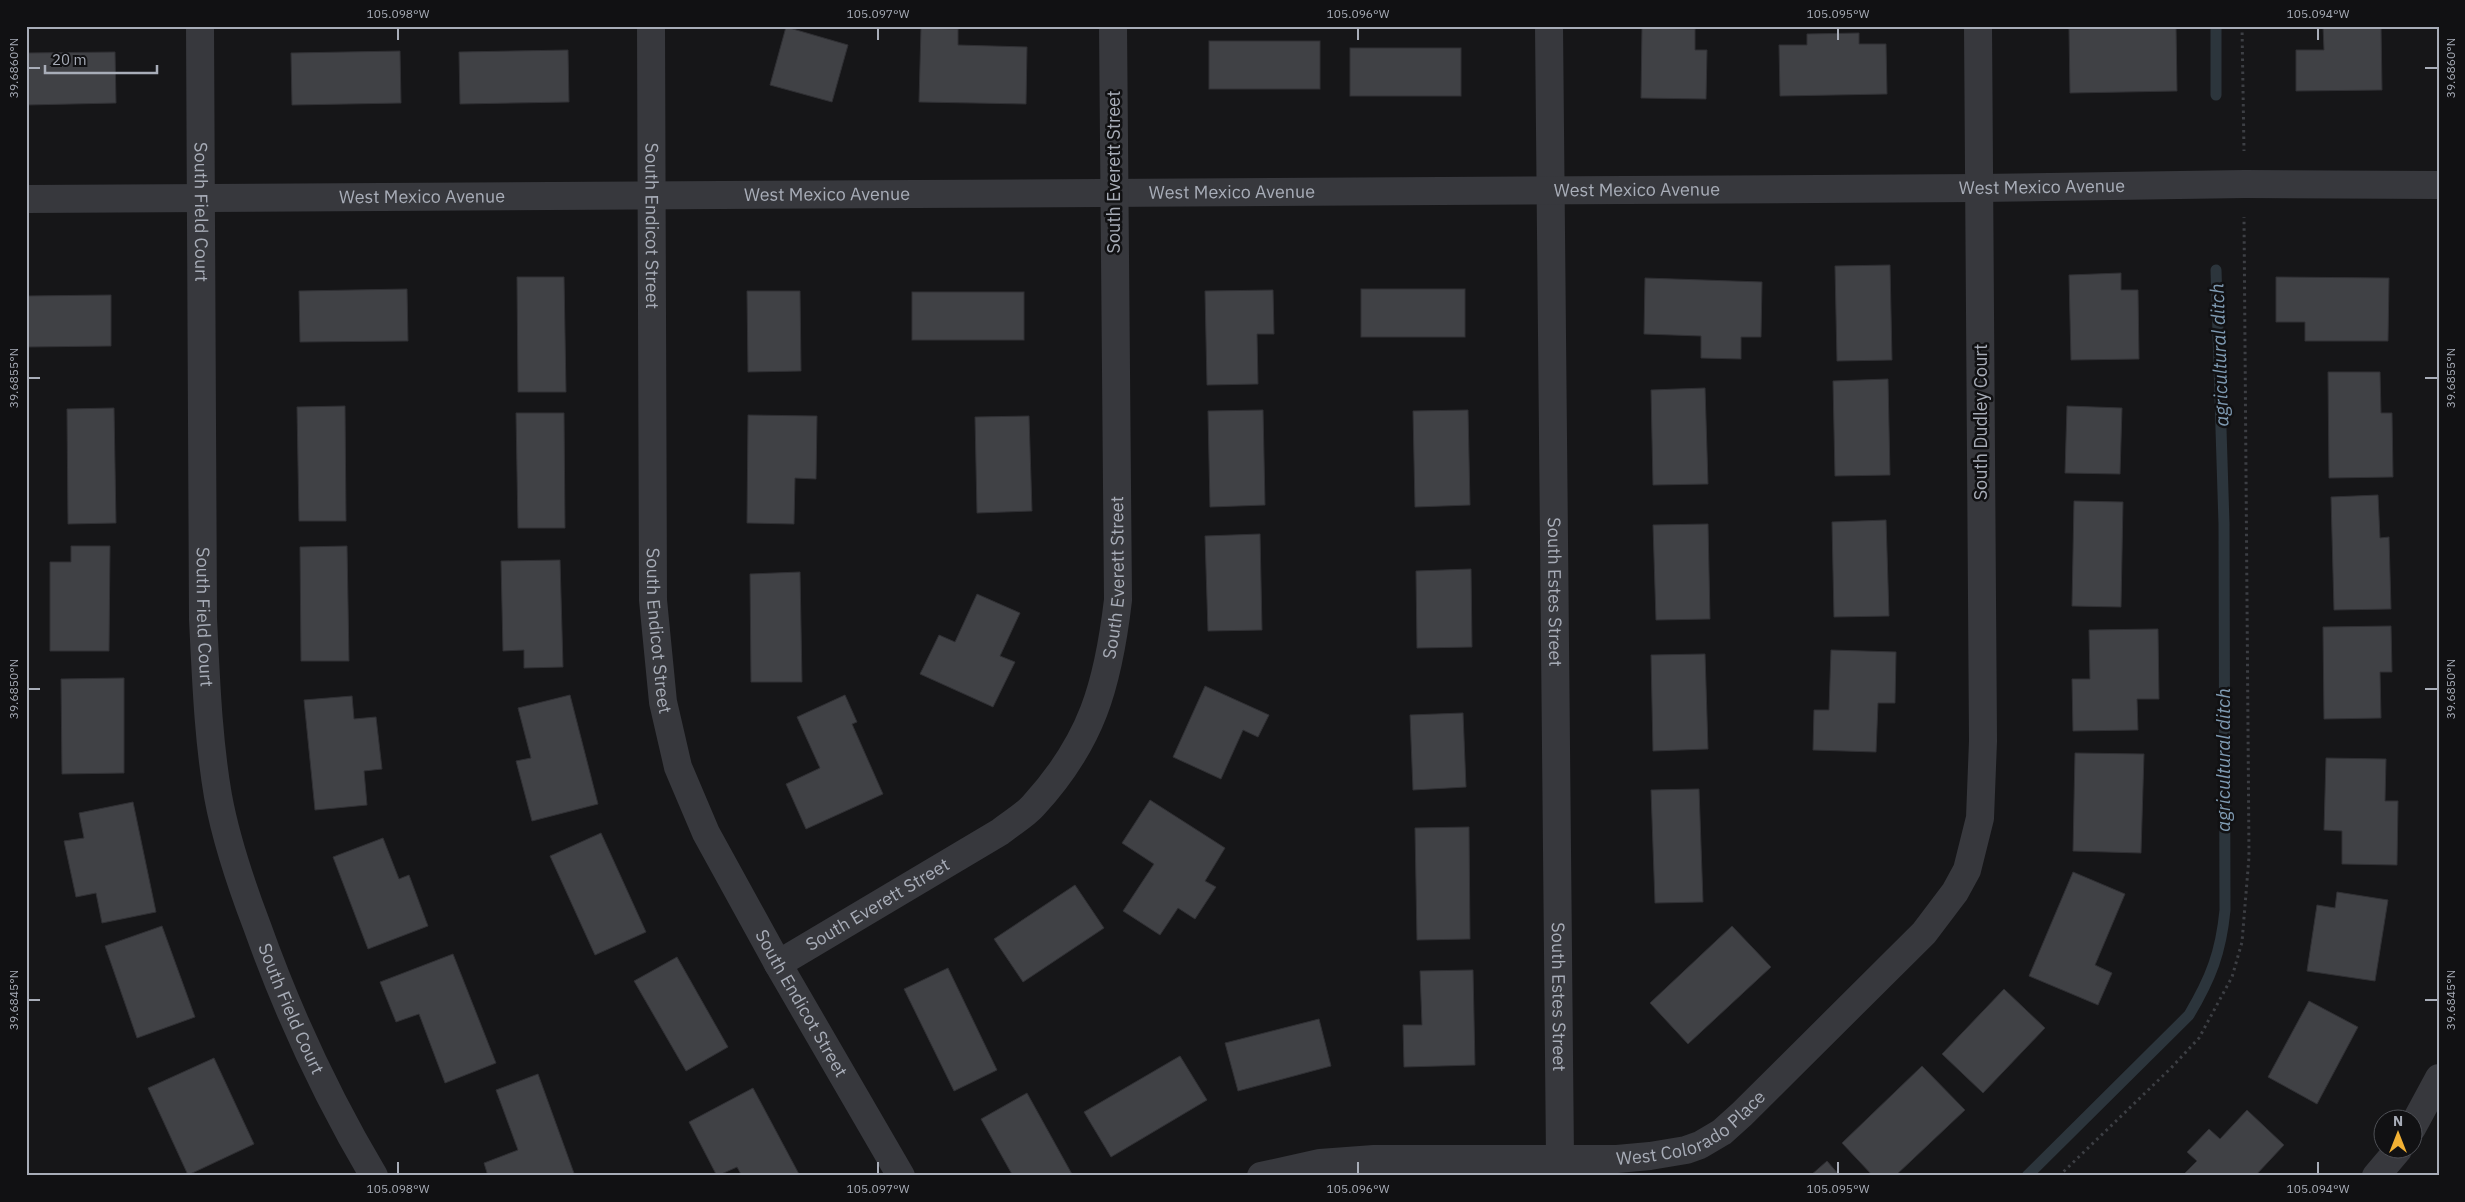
<svg xmlns="http://www.w3.org/2000/svg" width="2465" height="1202" font-family="'IBM Plex Sans',sans-serif">
<style>
.lines{fill:none;stroke-linecap:round;stroke-linejoin:round}
.stream{stroke:#2c353c;stroke-width:11}
.building{fill:#404145;stroke:#303034}
.path{stroke:#3d3f44;stroke-width:3;stroke-dasharray:2.5 4;stroke-linecap:butt}
.street{stroke:#37383d;stroke-width:28}
.ticks{fill:none;stroke:#a8adb8;stroke-width:2}
.labels{text-anchor:middle;stroke-width:5;stroke-linejoin:round;paint-order:stroke}
.street-label{font-size:18px;fill:#a8adb8;stroke:#111113}
.water-label{font-size:19px;font-style:italic;fill:#7f9bb3;stroke:#111113}
.neatline{fill:none;stroke:#a8adb8;stroke-width:2}
.ticks-label{font-size:12px;text-anchor:middle;fill:#a8adb8}
</style>
<rect width="100%" height="100%" fill="#161618"/>
<g class="lines">
<g class="stream">
<polyline points="2216,26 2216,95"/>
<path d="M2027,1176l162,-161c22,-37 32,-63 36,-105l-1,-386 -8,-254"/>
</g>
</g>
<g class="building">
<polygon points="2323,26 2381,26 2382,90 2296,91 2296,50 2324,50"/>
<polygon points="786,27 848,45 832,102 770,85"/>
<polygon points="2176,27 2177,91 2070,93 2069,29"/>
<polygon points="921,28 958,29 958,45 1027,47 1026,104 919,102"/>
<polygon points="1642,28 1695,29 1695,50 1707,50 1706,99 1641,98"/>
<polygon points="1859,33 1859,44 1886,44 1887,94 1780,96 1779,45 1807,45 1807,34"/>
<rect x="1209" y="41" width="111" height="48"/>
<rect x="1350" y="48" width="111" height="48"/>
<polygon points="568,50 569,102 460,104 459,52"/>
<polygon points="400,51 401,103 292,105 291,53"/>
<polygon points="115,52 116,103 26,105 26,53"/>
<polygon points="1890,265 1892,360 1837,361 1835,266"/>
<polygon points="2121,273 2121,290 2138,290 2139,359 2071,360 2069,275"/>
<polygon points="517,277 564,277 566,392 518,392"/>
<polygon points="2276,277 2389,278 2388,341 2305,341 2305,322 2276,322"/>
<polygon points="1645,278 1762,282 1761,337 1741,337 1741,359 1701,358 1701,336 1644,334"/>
<polygon points="407,289 408,341 300,342 299,291"/>
<rect x="1361" y="289" width="104" height="48"/>
<polygon points="1273,290 1274,334 1257,334 1258,384 1207,385 1205,291"/>
<polygon points="747,291 800,291 801,371 748,372"/>
<rect x="912" y="292" width="112" height="48"/>
<polygon points="111,295 111,346 26,347 26,296"/>
<polygon points="2328,372 2380,372 2381,413 2392,413 2393,477 2329,478"/>
<polygon points="1888,379 1890,475 1835,476 1833,381"/>
<polygon points="1705,388 1708,484 1653,485 1651,390"/>
<polygon points="345,406 346,521 299,521 297,407"/>
<polygon points="2067,406 2122,408 2120,474 2065,473"/>
<polygon points="114,408 116,523 68,524 67,409"/>
<polygon points="1263,410 1265,505 1210,507 1208,411"/>
<polygon points="1468,410 1470,505 1415,507 1413,411"/>
<polygon points="516,413 564,413 565,528 518,528"/>
<polygon points="748,415 817,416 816,479 795,478 794,524 747,523"/>
<polygon points="1029,416 1032,511 977,513 975,417"/>
<polygon points="2378,495 2380,538 2389,537 2391,609 2334,610 2331,497"/>
<polygon points="2074,501 2123,502 2121,607 2072,606"/>
<polygon points="1886,520 1889,616 1834,617 1832,522"/>
<polygon points="1708,524 1710,619 1656,620 1653,525"/>
<polygon points="1260,534 1262,630 1208,631 1205,536"/>
<polygon points="71,546 110,546 109,651 50,651 50,562 71,562"/>
<polygon points="347,546 349,661 301,661 300,547"/>
<polygon points="560,560 563,667 524,668 524,650 503,651 501,561"/>
<polygon points="1471,569 1472,647 1417,648 1416,571"/>
<polygon points="800,572 802,682 751,682 750,574"/>
<polygon points="977,594 1020,613 1000,656 1015,662 993,707 920,674 939,635 955,642"/>
<polygon points="2391,626 2392,672 2380,672 2381,718 2324,719 2323,627"/>
<polygon points="2158,629 2159,699 2137,699 2138,730 2073,731 2072,679 2090,679 2089,630"/>
<polygon points="1831,650 1896,652 1895,703 1878,703 1876,752 1813,750 1814,710 1829,710"/>
<polygon points="1705,654 1708,749 1653,751 1651,655"/>
<polygon points="124,678 124,773 62,774 61,679"/>
<polygon points="1205,686 1269,715 1258,737 1243,730 1221,779 1173,757"/>
<polygon points="570,695 598,804 532,821 516,761 531,758 518,708"/>
<polygon points="845,695 857,722 852,724 883,794 806,829 786,784 820,768 797,717"/>
<polygon points="352,696 354,719 376,717 382,769 364,771 367,805 315,810 304,700"/>
<polygon points="1463,713 1466,787 1413,790 1410,715"/>
<polygon points="2075,753 2144,754 2141,853 2073,851"/>
<polygon points="2326,758 2386,759 2385,801 2398,801 2397,865 2342,864 2342,831 2324,830"/>
<polygon points="1699,789 1703,902 1655,903 1651,790"/>
<polygon points="1150,800 1225,848 1205,881 1216,887 1195,919 1178,908 1160,935 1123,911 1154,864 1122,843"/>
<polygon points="133,802 156,912 102,923 96,893 76,897 64,841 84,838 79,813"/>
<polygon points="1469,827 1470,939 1417,940 1415,828"/>
<polygon points="601,833 646,932 595,955 550,856"/>
<polygon points="383,838 399,879 409,875 428,926 368,949 333,857"/>
<polygon points="2073,872 2125,894 2095,965 2112,973 2098,1005 2029,976"/>
<polygon points="1075,885 1104,928 1023,982 994,939"/>
<polygon points="2337,892 2388,900 2375,981 2307,971 2317,905 2335,908"/>
<polygon points="162,926 195,1017 137,1038 105,946"/>
<polygon points="1732,926 1771,967 1688,1044 1650,1003"/>
<polygon points="453,954 496,1063 445,1083 419,1014 396,1022 380,982"/>
<polygon points="677,957 728,1047 686,1071 634,981"/>
<polygon points="948,968 997,1070 954,1091 904,989"/>
<polygon points="1473,970 1475,1065 1404,1067 1403,1025 1422,1025 1420,971"/>
<polygon points="2004,989 2045,1028 1983,1093 1942,1054"/>
<polygon points="2309,1001 2358,1027 2317,1104 2268,1077"/>
<polygon points="1319,1019 1331,1066 1238,1091 1225,1043"/>
<polygon points="1180,1056 1207,1100 1111,1157 1084,1112"/>
<polygon points="214,1058 254,1144 188,1175 148,1088"/>
<polygon points="1922,1066 1965,1110 1895,1176 1873,1176 1842,1143"/>
<polygon points="538,1074 575,1176 488,1176 484,1163 518,1150 496,1090"/>
<polygon points="753,1088 800,1176 742,1176 737,1167 717,1176 689,1122"/>
<polygon points="1027,1093 1073,1176 1013,1176 981,1119"/>
<polygon points="2247,1110 2284,1145 2255,1176 2182,1176 2197,1161 2187,1152 2209,1129 2220,1139"/>
<polygon points="1827,1161 1840,1176 1810,1176"/>
</g>
<g class="lines">
<g class="path">
<polyline points="2242,26 2244,151"/>
<polyline points="2059,1176 2171,1068 2199,1038 2232,977 2242,942 2249,857 2244,217"/>
</g>
<g class="street">
<path id="s1" d="M200,26l3,593c3,59 5,119 15,177 8,44 23,88 39,130 31,87 70,171 117,250"/>
<path id="s2" d="M651,26l2,574 10,102 15,65 28,66 72,131 123,212"/>
<path id="s3" d="M1549,26l11,1133"/>
<path id="s4" d="M26,199l1954,-11 265,-4 194,1"/>
<path id="s5" d="M778,964l222,-132c11,-9 24,-16 33,-26 59,-64 75,-121 85,-206l-5,-574"/>
<polyline points="2412,1128 2439,1078"/>
<path id="s6" d="M1261,1176l59,-13 54,-4h243l33,-3 36,-6 14,-5 22,-13 20,-18 182,-181 31,-41 12,-22 13,-52 3,-77 -5,-715"/>
<polyline points="2376,1176 2398,1150"/>
</g>
</g>
<path class="ticks" d="M398,28v12M878,28v12M1358,28v12M1838,28v12M2318,28v12M28,68h12M2425,68h13M28,378h12M2425,378h13M28,689h12M2425,689h13M28,1000h12M2425,1000h13M398,1162v12M878,1162v12M1358,1162v12M1838,1162v12M2318,1162v12"/>
<g class="labels">
<g class="street-label">
<text transform="translate(1114 172) rotate(-90)" y="6">South Everett Street</text>
<text dy="6" stroke="none"><textPath href="#s4" startOffset="2016">West Mexico Avenue</textPath></text>
<text dy="6" stroke="none"><textPath href="#s4" startOffset="1611">West Mexico Avenue</textPath></text>
<text dy="6" stroke="none"><textPath href="#s4" startOffset="1206">West Mexico Avenue</textPath></text>
<text dy="6" stroke="none"><textPath href="#s4" startOffset="801">West Mexico Avenue</textPath></text>
<text dy="6" stroke="none"><textPath href="#s4" startOffset="396">West Mexico Avenue</textPath></text>
<text dy="6" stroke="none"><textPath href="#s1" startOffset="186">South Field Court</textPath></text>
<text dy="6" stroke="none"><textPath href="#s2" startOffset="200">South Endicot Street</textPath></text>
<text transform="translate(1981 422) rotate(-90)" y="6">South Dudley Court</text>
<text dy="6" stroke="none"><textPath href="#s5" startOffset="550">South Everett Street</textPath></text>
<text dy="6" stroke="none"><textPath href="#s3" startOffset="566">South Estes Street</textPath></text>
<text dy="6" stroke="none"><textPath href="#s1" startOffset="591">South Field Court</textPath></text>
<text dy="6" stroke="none"><textPath href="#s2" startOffset="605">South Endicot Street</textPath></text>
<text dy="6" stroke="none"><textPath href="#s5" startOffset="116">South Everett Street</textPath></text>
<text dy="6" stroke="none"><textPath href="#s3" startOffset="971">South Estes Street</textPath></text>
<text dy="6" stroke="none"><textPath href="#s2" startOffset="1010">South Endicot Street</textPath></text>
<text dy="6" stroke="none"><textPath href="#s1" startOffset="996">South Field Court</textPath></text>
<text dy="6" stroke="none"><textPath href="#s6" startOffset="440">West Colorado Place</textPath></text>
</g>
<g class="water-label">
<text transform="translate(2219 355) rotate(-92)" y="7">agricultural ditch</text>
<text transform="translate(2223 760) rotate(-90)" y="7">agricultural ditch</text>
</g>
</g>
<rect width="2465" height="1202" fill="none" stroke="#111113" stroke-width="55"/>
<g transform="translate(2398 1134)"><circle r="24" fill="#111113" stroke="#4d4f55"/>
<path d="M0-4L9 19L0 12L-9 19Z" fill="#f2b134"/>
<text y="-8" font-size="14" font-weight="bold" text-anchor="middle" fill="#a8adb8">N</text>
</g>
<path d="M45 65v8h112v-8" fill="none" stroke="#a8adb8" stroke-width="2.5"/>
<text x="52" y="65" font-size="15" fill="#a8adb8" stroke="#111113" stroke-width="4" paint-order="stroke">20 m</text>
<rect x="28" y="28" width="2410" height="1146" class="neatline"/>
<g class="ticks-label">
<text x="398" y="18">105.098°W</text>
<text x="878" y="18">105.097°W</text>
<text x="1358" y="18">105.096°W</text>
<text x="1838" y="18">105.095°W</text>
<text x="2318" y="18">105.094°W</text>
<text transform="translate(14 68) rotate(-90)" y="4">39.6860°N</text>
<text transform="translate(2451 68) rotate(-90)" y="4">39.6860°N</text>
<text transform="translate(14 378) rotate(-90)" y="4">39.6855°N</text>
<text transform="translate(2451 378) rotate(-90)" y="4">39.6855°N</text>
<text transform="translate(14 689) rotate(-90)" y="4">39.6850°N</text>
<text transform="translate(2451 689) rotate(-90)" y="4">39.6850°N</text>
<text transform="translate(14 1000) rotate(-90)" y="4">39.6845°N</text>
<text transform="translate(2451 1000) rotate(-90)" y="4">39.6845°N</text>
<text x="398" y="1193">105.098°W</text>
<text x="878" y="1193">105.097°W</text>
<text x="1358" y="1193">105.096°W</text>
<text x="1838" y="1193">105.095°W</text>
<text x="2318" y="1193">105.094°W</text>
</g>
</svg>
